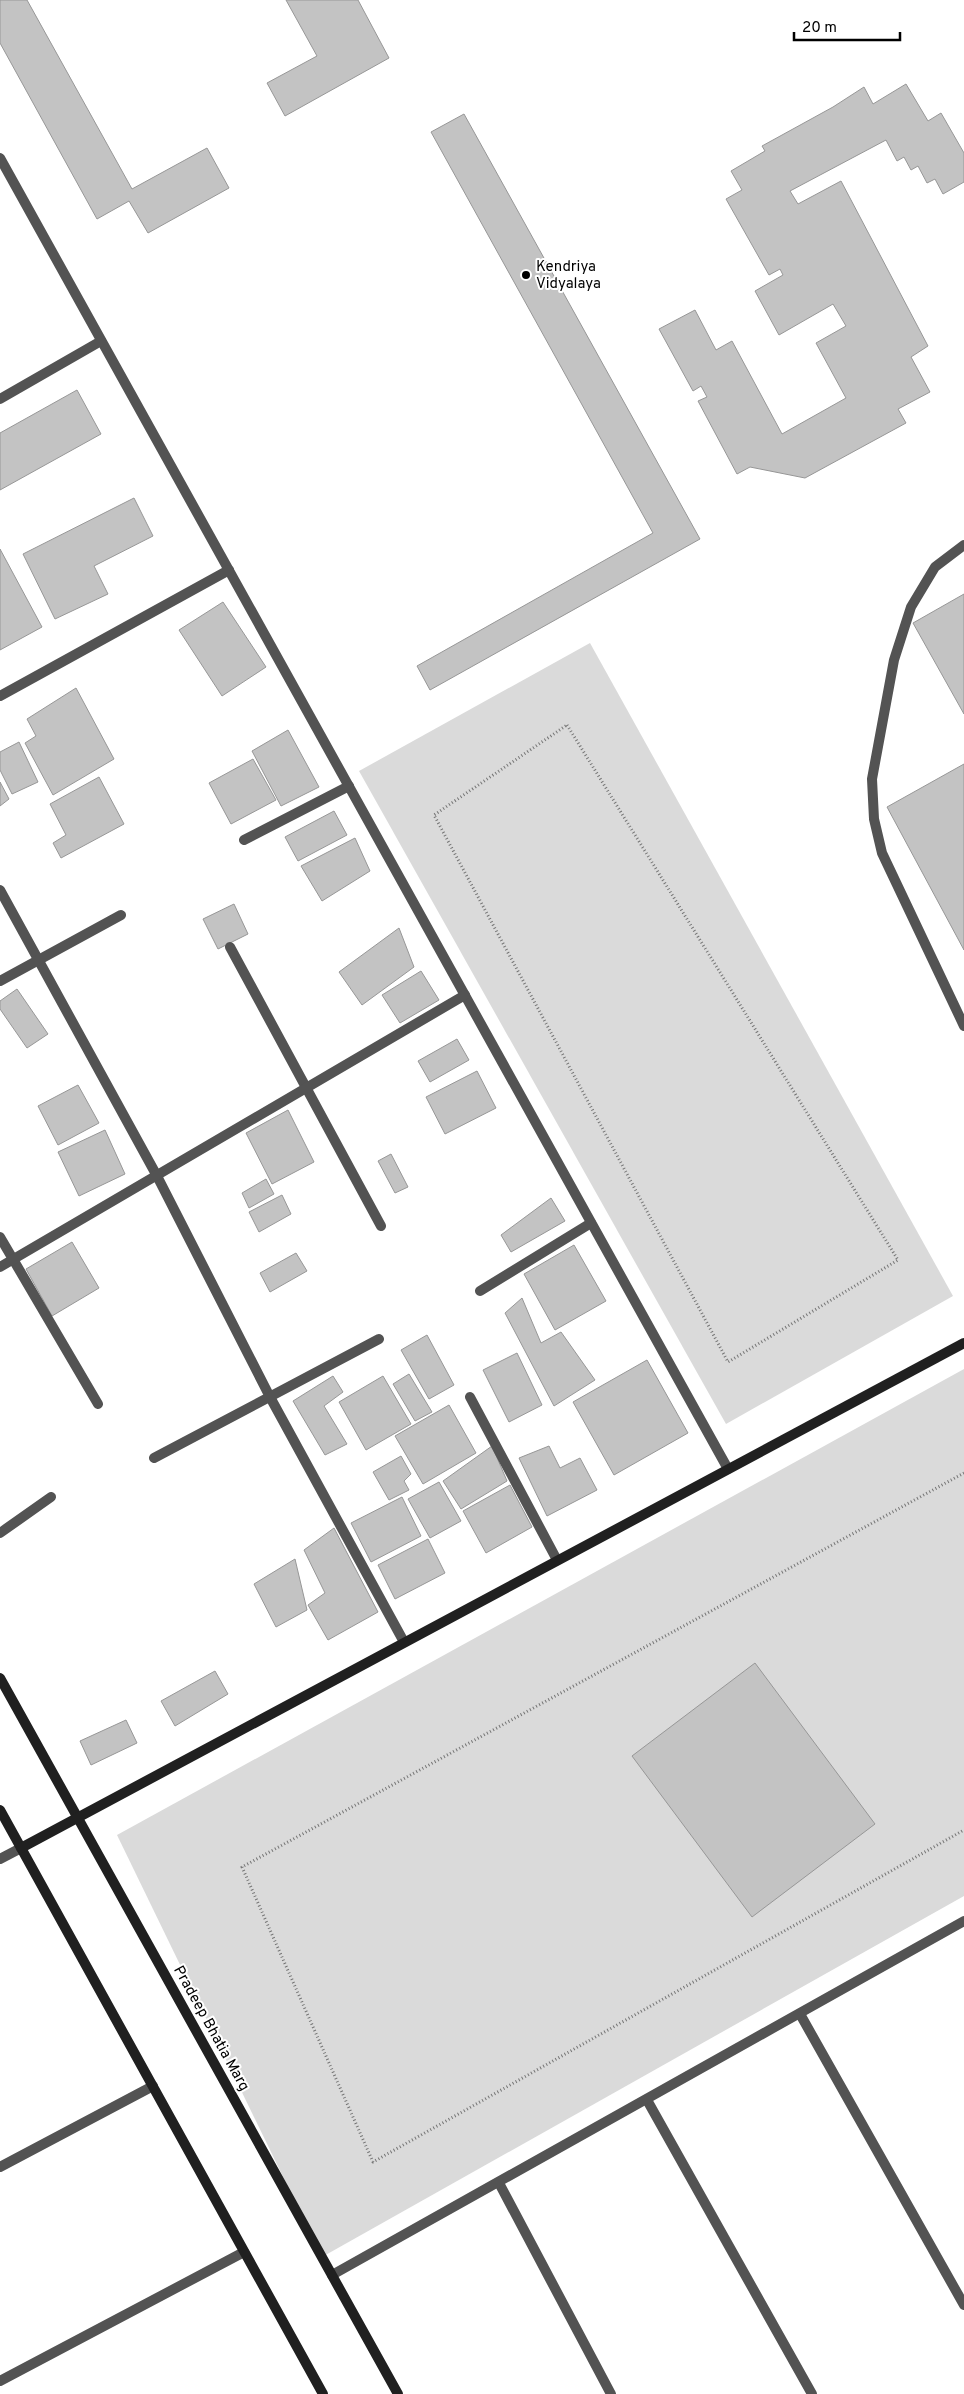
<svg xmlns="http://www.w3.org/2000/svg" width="964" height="2394" font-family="Overpass,sans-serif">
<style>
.green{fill:#dadada}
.building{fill:#c3c3c3;stroke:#979797}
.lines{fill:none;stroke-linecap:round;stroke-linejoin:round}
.path{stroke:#757575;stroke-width:3;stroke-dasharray:1 2.5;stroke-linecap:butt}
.street{stroke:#535353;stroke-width:10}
.secondary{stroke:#202020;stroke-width:10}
.poi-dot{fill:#000;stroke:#fff;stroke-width:2}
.labels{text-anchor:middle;stroke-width:4;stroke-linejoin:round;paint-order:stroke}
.poi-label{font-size:15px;fill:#000;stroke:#fff;text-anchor:start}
.street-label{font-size:15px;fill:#000;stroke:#fff}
</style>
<rect width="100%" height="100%" fill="#fff"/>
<g class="green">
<polygon points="590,643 953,1296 726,1424 359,771"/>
<polygon points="964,1369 964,1896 322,2257 117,1835"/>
</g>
<g class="building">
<polygon points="0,0 27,0 132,189 207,148 229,188 148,233 129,201 97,219 0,43"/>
<polygon points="286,0 358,0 389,58 285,116 267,83 317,56"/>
<polygon points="906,84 928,121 941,113 964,153 964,182 943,194 935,179 927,183 918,166 911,170 904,157 897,161 886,140 790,191 798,204 841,181 928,346 911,357 930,392 898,409 906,423 805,478 750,467 737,474 698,401 707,397 701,386 693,391 659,329 695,310 716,350 732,341 782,434 846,398 816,343 846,326 833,304 779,335 755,291 783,275 780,269 769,275 726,199 742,190 731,171 765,151 762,146 833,107 864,87 873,104"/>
<polygon points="464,114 700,539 430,690 417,666 653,533 431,132"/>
<polygon points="77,390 101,434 0,490 0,433"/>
<polygon points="134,498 153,536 94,566 108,594 55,619 23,554"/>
<polygon points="0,549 42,627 0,650"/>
<polygon points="964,594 964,714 913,623"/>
<polygon points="223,602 266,667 222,696 179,630"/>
<polygon points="76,688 114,759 53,795 25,743 36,736 27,719"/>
<polygon points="288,730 319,787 281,806 252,751"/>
<polygon points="19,742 38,782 12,794 0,770 0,752"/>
<polygon points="253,759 276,800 231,824 209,783"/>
<polygon points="964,764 964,950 887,807"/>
<polygon points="99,777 124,824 61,858 53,843 66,835 50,804"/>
<polygon points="0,782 9,799 0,806"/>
<polygon points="334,811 347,835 298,861 285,837"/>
<polygon points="355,838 370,871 322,901 301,866"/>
<polygon points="234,904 248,934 218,949 203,919"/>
<polygon points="399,928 414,967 362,1005 339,972"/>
<polygon points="421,971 439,1000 400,1023 382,995"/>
<polygon points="17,989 48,1034 27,1048 0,1009 0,1001"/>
<polygon points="457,1039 469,1060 430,1082 418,1061"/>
<polygon points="477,1071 496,1108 445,1134 426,1097"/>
<polygon points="78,1085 99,1123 58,1145 38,1106"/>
<polygon points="288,1110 314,1162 272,1184 246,1133"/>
<polygon points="105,1130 125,1174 79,1196 58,1152"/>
<polygon points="391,1154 408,1187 395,1193 378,1161"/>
<polygon points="266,1179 274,1194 249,1208 242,1193"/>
<polygon points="282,1195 291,1214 259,1232 249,1212"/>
<polygon points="551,1198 565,1221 511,1252 501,1235"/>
<polygon points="72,1242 99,1288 52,1316 26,1269"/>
<polygon points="574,1245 606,1301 555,1330 524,1274"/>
<polygon points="296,1253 307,1271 270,1292 260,1273"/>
<polygon points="522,1298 541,1343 561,1332 595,1380 554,1406 505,1313"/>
<polygon points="427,1335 454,1385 429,1399 401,1350"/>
<polygon points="517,1353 542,1405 509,1422 483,1370"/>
<polygon points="647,1360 688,1433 614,1475 573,1402"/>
<polygon points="409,1374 432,1412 415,1421 393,1384"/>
<polygon points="333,1376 343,1392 324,1406 347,1444 325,1455 293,1401"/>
<polygon points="383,1376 411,1424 366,1450 339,1402"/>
<polygon points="449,1405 476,1453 423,1484 395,1436"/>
<polygon points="492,1446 507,1481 461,1509 443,1481"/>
<polygon points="549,1446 560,1468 580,1458 597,1490 547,1516 519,1458"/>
<polygon points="401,1456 411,1474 404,1481 409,1490 389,1500 373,1472"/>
<polygon points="439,1482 461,1521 430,1538 408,1499"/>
<polygon points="510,1485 532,1527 486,1553 463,1511"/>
<polygon points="402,1497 421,1536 371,1562 351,1523"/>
<polygon points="334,1528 378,1612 328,1640 308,1605 325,1593 304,1550"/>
<polygon points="428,1539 445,1573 395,1599 378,1565"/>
<polygon points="295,1559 307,1610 276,1627 254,1584"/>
<polygon points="755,1663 875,1824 752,1917 632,1756"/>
<polygon points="215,1671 228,1694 175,1726 161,1701"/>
<polygon points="126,1720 137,1743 91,1765 80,1741"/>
</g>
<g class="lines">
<g class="path">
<polygon points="567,725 898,1260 728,1362 434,815"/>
<polyline points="964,1473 242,1867 373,2162 964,1830"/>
</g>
<g class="street">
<polyline points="0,158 728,1469"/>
<polyline points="0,399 101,341"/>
<polyline points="964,545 935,567 911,607 894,660 872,779 874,819 882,853 964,1026"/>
<polyline points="0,696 229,570"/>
<polyline points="244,840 349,786"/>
<polyline points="0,890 157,1176 270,1397 404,1642"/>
<polyline points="230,947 381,1226"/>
<polyline points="0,981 121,915"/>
<polyline points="0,1237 98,1404"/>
<polyline points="0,1267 465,995"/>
<polyline points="480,1291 591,1223"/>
<polyline points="470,1397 557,1560"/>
<polyline points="154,1458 379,1339"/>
<polyline points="0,1533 51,1497"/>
<polyline points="0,1859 21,1848"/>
<polyline points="800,2014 964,2305"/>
<polyline points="647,2100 812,2394"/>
<polyline points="0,2167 153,2086"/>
<polyline points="499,2183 611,2394"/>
<polyline points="332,2275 964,1921"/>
<polyline points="0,2381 244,2252"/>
</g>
<g class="secondary">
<polyline points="0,1678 398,2394"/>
<polyline points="0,1810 323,2394"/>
<polyline points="21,1848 964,1343"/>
</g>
</g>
<circle class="poi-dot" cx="526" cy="275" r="5"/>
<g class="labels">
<g class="poi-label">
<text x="536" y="271">Kendriya<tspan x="536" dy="17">Vidyalaya</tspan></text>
</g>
<g class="street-label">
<text transform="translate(212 2028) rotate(61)" y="5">Pradeep Bhatia Marg</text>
</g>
</g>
<path d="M794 32v8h106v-8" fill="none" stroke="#000000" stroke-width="2.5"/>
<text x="802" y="32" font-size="15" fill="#000000" stroke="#ffffff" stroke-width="4" paint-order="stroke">20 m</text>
</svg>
